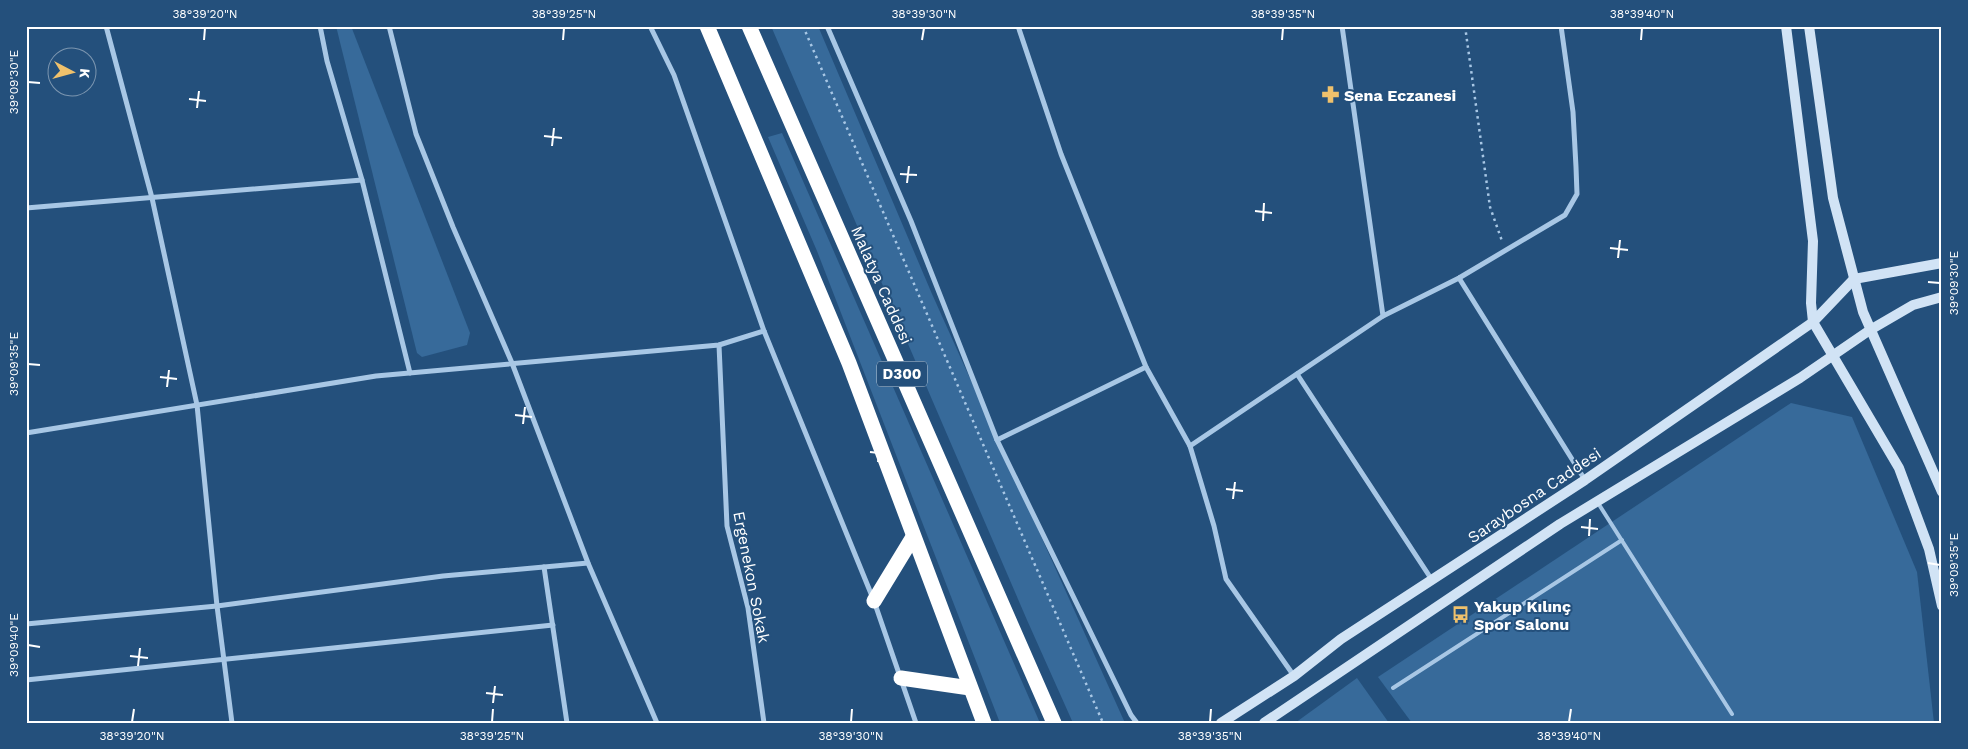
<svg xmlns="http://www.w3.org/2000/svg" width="1968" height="749" font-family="'Work Sans',sans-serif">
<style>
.green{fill:#376a9a}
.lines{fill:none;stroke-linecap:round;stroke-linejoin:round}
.path{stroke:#a8c7e5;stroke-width:2.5;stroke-dasharray:2.5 4;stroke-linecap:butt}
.lane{stroke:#a8c7e5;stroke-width:4}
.street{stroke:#a8c7e5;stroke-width:5}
.secondary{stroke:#d1e3f5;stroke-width:10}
.highway{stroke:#fff;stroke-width:15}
.ticks{fill:none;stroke:#fff;stroke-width:2}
.labels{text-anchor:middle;stroke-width:4;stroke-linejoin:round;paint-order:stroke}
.shield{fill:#24507c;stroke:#bdcad8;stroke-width:1}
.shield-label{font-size:15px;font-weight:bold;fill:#fff}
.poi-label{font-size:16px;font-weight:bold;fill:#fff;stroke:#24507c;text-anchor:start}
.street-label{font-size:16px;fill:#fff;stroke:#24507c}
.neatline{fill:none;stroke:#fff;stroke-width:2}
.ticks-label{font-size:12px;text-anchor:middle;fill:#fff}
</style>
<rect width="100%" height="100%" fill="#24507c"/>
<g class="green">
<polygon points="336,26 351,26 470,333 467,345 422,357 417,353"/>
<polygon points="771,26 818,26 932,294 1125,723 1073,723 1027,620"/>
<polygon points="782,133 1040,723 1000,723 817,251 768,137"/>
<polygon points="1791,403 1852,417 1917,572 1934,723 1412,723 1378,677"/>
<polygon points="1357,678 1389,723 1295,723"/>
</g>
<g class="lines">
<g class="path">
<polyline points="803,26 1103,723"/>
<polyline points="1465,26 1490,207 1502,241"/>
</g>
<g class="lane">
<polyline points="1598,503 1732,714"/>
<polyline points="1393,688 1622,540"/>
</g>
<g class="street">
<polyline points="106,26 152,198 197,405 217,606 232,723"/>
<polyline points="320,26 327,61 362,180 410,373"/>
<polyline points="389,26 416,134 453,227 512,363 588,563 657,723"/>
<polyline points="650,26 674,75 764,331 874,601 916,723"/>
<polyline points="827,26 911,221 997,440 1131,715 1137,723"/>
<polyline points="1018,26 1061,154 1146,367 1190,446 1214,526 1226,579 1294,676"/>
<polyline points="1342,26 1383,316"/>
<polyline points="26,208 362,180"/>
<polyline points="1459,278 1585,480"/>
<polyline points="719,345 727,526 748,608 764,723"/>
<polyline points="1297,374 1432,580"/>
<polyline points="26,433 376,376 719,345 764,331"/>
<polyline points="997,440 1146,367"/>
<polyline points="1190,446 1383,316 1459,278 1565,215 1577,194 1576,167 1573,112 1561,26"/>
<polyline points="544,567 567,723"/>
<polyline points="26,624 217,606 443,576 588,563"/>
<polyline points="26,680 553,625"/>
</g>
<g class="secondary">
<polyline points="1786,26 1813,241 1811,303 1813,322 1899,468 1929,549 1942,606"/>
<polyline points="1809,26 1833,198 1863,312 1942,492"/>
<polyline points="1854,279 1942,263"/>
<polyline points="1221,723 1294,676 1341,639 1585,480 1813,322 1854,279"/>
<polyline points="1264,723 1560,524 1800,378 1870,330 1913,305 1942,297"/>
</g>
<g class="highway">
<polyline points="707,26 849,363 984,723"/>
<polyline points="749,26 1054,723"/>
<polyline points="874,601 913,537"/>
<polyline points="901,678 970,688"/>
</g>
</g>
<path class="ticks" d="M204,40l1,-12M563,40l1,-12M922,40l2,-12M1282,40l1,-12M1641,40l1,-12M28,82l12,1M189,99l17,2M197,108l2,-17M544,136l18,2M552,146l2,-18M900,174l17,1M907,183l2,-17M1255,211l17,2M1263,221l1,-18M1610,248l18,2M1618,258l2,-18M1928,282l12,1M28,364l12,1M160,377l17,2M167,387l2,-17M515,415l17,2M523,424l2,-17M870,452l18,2M878,462l2,-18M1226,489l17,2M1233,499l2,-17M1581,527l17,2M1589,536l1,-17M1928,563l12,2M28,645l12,2M130,656l18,2M138,666l2,-18M486,693l17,2M493,703l2,-17M132,722l2,-13M492,722l1,-13M851,722l1,-13M1210,722l1,-13M1569,722l2,-13"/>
<defs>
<symbol id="pharmacy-bare" viewBox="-9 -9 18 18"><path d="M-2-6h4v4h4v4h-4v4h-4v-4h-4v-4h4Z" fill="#efc16c" stroke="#24507c" stroke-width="2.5" paint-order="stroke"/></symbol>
<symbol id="bus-bare" viewBox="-9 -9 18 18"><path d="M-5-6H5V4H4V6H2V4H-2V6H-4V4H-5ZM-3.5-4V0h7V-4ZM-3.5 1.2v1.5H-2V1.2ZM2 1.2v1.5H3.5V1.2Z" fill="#efc16c" stroke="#24507c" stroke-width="2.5" paint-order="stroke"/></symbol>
</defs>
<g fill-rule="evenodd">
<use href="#pharmacy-bare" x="1318" y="82" width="25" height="25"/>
<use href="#bus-bare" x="1448" y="602" width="25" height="25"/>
</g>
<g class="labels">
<rect class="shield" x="877" y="361.5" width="50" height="25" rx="4"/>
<g class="shield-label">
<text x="902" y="379">D300</text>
</g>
<g class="poi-label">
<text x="1344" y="101">Sena Eczanesi</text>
<text x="1474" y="612">Yakup Kılınç<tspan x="1474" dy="18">Spor Salonu</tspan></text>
</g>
<g class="street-label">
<text transform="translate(882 285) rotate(66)" y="6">Malatya Caddesi</text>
<text transform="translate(1534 495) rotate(-34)" y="6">Saraybosna Caddesi</text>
<text transform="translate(752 577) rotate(79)" y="6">Ergenekon Sokak</text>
</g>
</g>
<rect width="1968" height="749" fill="none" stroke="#24507c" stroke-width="55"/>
<g transform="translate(72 72) rotate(96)"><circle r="24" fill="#24507c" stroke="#7c96b0"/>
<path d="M0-4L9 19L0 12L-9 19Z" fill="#efc16c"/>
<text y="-8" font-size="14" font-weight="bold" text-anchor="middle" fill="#ffffff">K</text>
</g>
<rect x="28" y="28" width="1912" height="694" class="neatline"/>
<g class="ticks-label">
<text x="205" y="18">38°39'20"N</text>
<text x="564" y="18">38°39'25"N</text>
<text x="924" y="18">38°39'30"N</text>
<text x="1283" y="18">38°39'35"N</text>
<text x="1642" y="18">38°39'40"N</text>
<text transform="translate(14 82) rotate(-90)" y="4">39°09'30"E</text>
<text transform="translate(1954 283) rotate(-90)" y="4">39°09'30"E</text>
<text transform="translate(14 364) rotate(-90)" y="4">39°09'35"E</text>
<text transform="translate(1954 565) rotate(-90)" y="4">39°09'35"E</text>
<text transform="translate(14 645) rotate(-90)" y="4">39°09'40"E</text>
<text x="132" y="740">38°39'20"N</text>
<text x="492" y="740">38°39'25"N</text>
<text x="851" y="740">38°39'30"N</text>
<text x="1210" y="740">38°39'35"N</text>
<text x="1569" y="740">38°39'40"N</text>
</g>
</svg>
